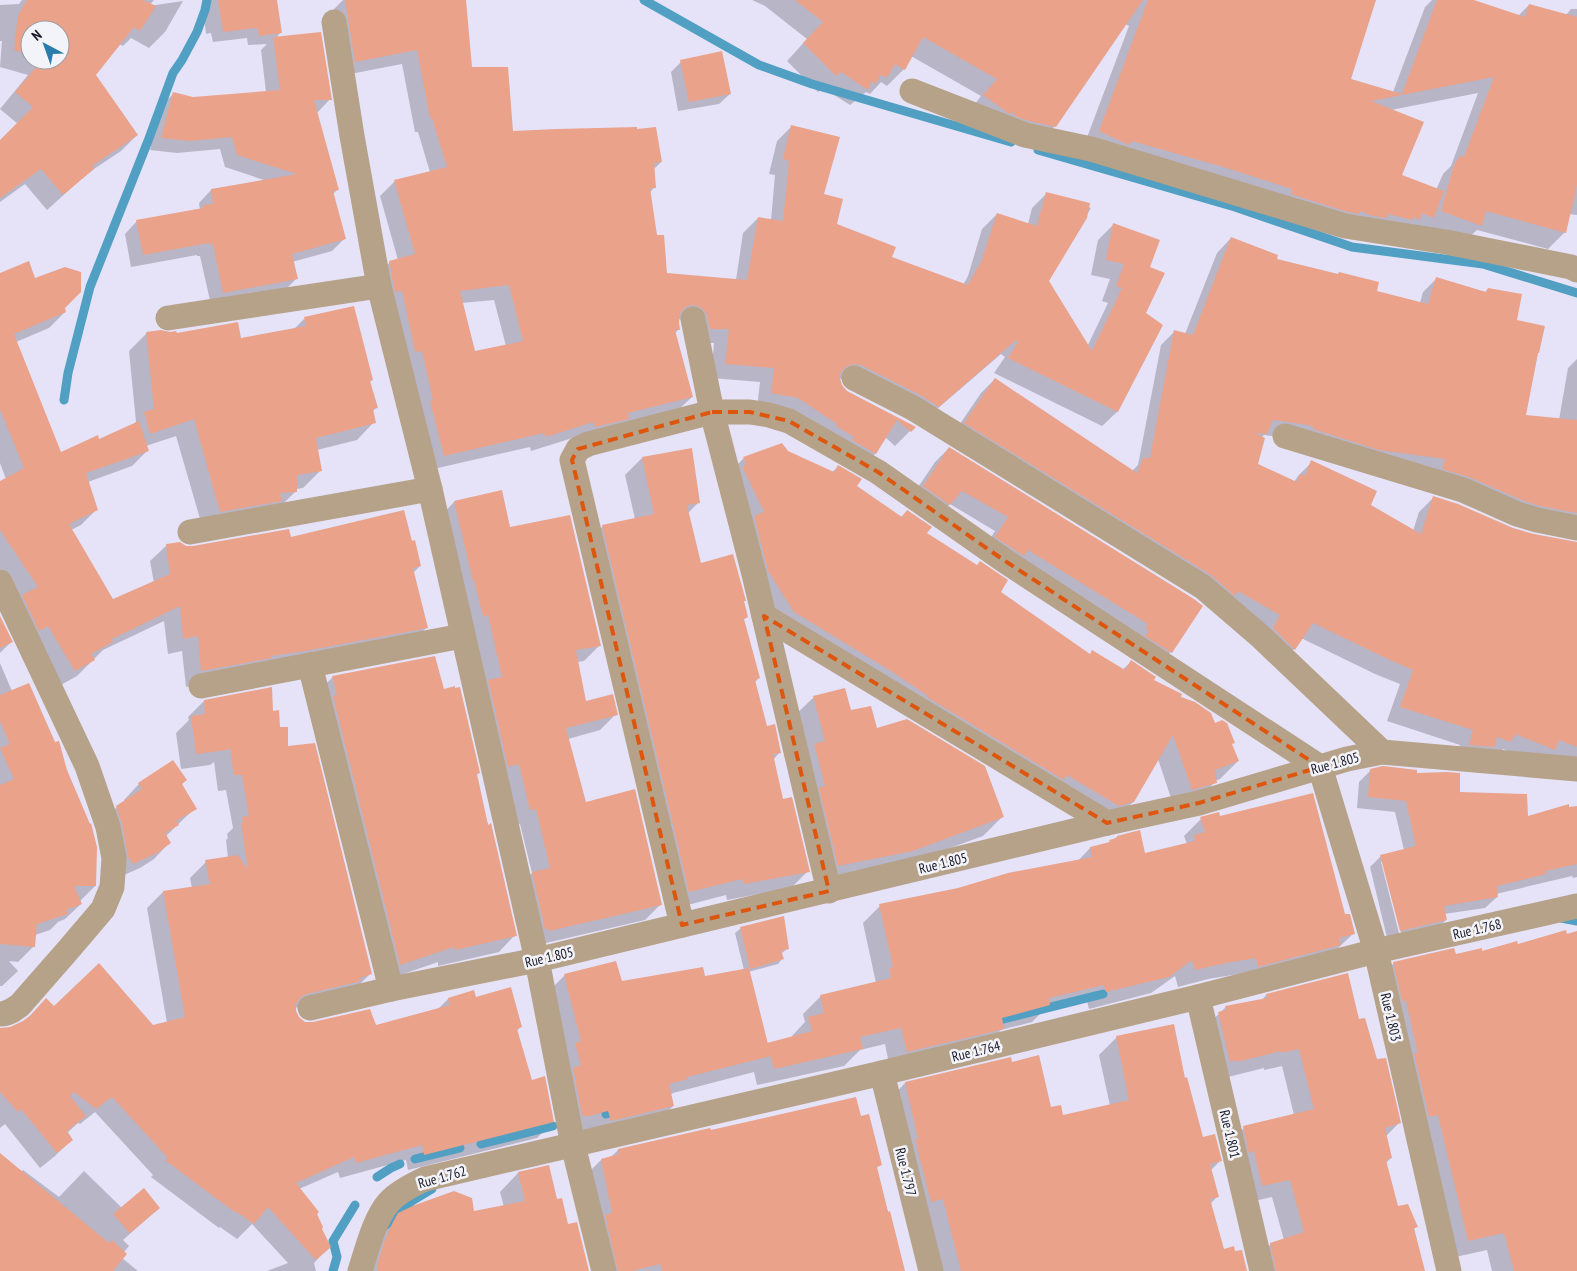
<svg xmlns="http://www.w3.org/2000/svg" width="1577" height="1271" font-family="'PT Sans Narrow',sans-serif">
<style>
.shadow{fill:#0003;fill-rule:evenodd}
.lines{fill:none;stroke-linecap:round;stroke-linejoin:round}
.stream{stroke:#519fc2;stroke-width:9}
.building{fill:#eaa28a;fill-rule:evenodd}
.minor{stroke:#b6a289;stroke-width:25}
.marked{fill:none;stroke:#de560d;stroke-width:4;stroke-dasharray:10 6;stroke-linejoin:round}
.labels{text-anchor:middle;stroke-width:5;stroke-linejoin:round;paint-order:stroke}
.street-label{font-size:14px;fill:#1a1825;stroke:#f3f3fa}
</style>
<rect width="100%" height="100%" fill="#e6e3f9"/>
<g class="shadow">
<path d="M22,0h132l-5,6 34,-5 -18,31 -16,16 -18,-10 -8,8 -4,-2 -24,31 42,60 -16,16 -33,22 -41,37 -22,-26 -25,18v-60l18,-18 -18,-15 28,-34 -28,-8 2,-26h-2v-36l19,-1zM30,30h30v30h-30z"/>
<polygon points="210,0 276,0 280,33 276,38 330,99 318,112 316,112 338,189 333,194 344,239 332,251 292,262 296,279 284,291 211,305 200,256 197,256 197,255 131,267 125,234 137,221 200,210 199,203 211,190 267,181 225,167 220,149 177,153 150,150 161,106 173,94 193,98 266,92 261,50 267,44 248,45 247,38 213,42 211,33 206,34 203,8"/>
<path d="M343,0h122l6,68 41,64 149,30 -7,7 1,18 -6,6 7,44 9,37 71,6 7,-47 15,-15 13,2 4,-45 -6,-1 8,-33 15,-15 43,99 56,33 72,27 5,-9 14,-47 15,-15 31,10 4,-16 15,-15 44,15 -44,73 40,66 21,-44 -6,-2 8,-22 -19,-4 7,-35 15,-15 36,42 -5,47 17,11 -44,87 -15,14 -108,-53 11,-16 -4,-3 -78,67 -78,-41 -7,-2 3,8 5,6 68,35 -19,19 -10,-9 -10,17 -15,14 -103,-60 3,-26 -49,-4 3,-35h-19l-12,-23 -5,-1 1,10 -4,4 17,64 -15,14 -98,25 -48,15 -1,-4 -101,23 -54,-193 15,-15 8,-2 -18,-64 15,-15 35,-9 -12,-40h-3l-13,-68 -62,12 -10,-63zM494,300l12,46 -32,6 -12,-49z"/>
<path d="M752,0h623l-25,79 43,13 32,-85 7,-7h38l48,16 11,-11 37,10 5,-6h6v206l-8,-1 -4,18 -17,17 -71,-19 -13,12 -48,-8 -333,-86 46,-122 -4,-2 -70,102 -17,17 -70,-30 13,-17 -70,-40 -7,13 -17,17 -6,-4 -11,12 -4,-2 -16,13 -27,-17 -5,4 -31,-31 20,-22 -42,-33zM1478,93l-27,73 -8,8 -7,16 -36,-14 -9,-66z"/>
<polygon points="681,62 730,94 719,104 678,111 671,72"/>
<polygon points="1231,238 1275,260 1337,275 1339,273 1375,292 1420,303 1423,292 1437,278 1484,293 1488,289 1515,321 1538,352 1525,417 1559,420 1568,368 1577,359 1577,538 1300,440 1264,435 1262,437 1256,465 1294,482 1298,476 1312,462 1369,505 1413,531 1419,512 1434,497 1511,528 1534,535 1577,543 1577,758 1540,764 1503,749 1496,756 1455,759 1460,745 1387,721 1400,684 1375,674 1301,638 1294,649 1280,663 1220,609 951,437 981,393 995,379 1132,471 1138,465 1161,345 1175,331 1185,334 1217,253"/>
<polygon points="0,275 34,280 63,307 65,312 49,328 16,342 61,454 98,441 132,426 136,422 129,351 147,333 240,339 293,330 304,319 372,380 369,383 377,407 372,412 374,422 357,440 317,450 321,470 303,488 296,489 296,491 278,509 203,529 176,436 146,446 148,450 132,466 88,482 97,509 81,525 71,530 113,601 154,583 150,561 166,546 185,547 290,539 411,543 420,566 413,573 427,627 411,643 186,687 182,651 168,654 164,621 103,650 77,676 59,686 20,599 0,569 0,482 6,479 0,463"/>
<polygon points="949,448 1194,600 1171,652 1157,665 983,550 995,531 950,504 936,518 910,499 935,462"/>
<polygon points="787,452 832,472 838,467 856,487 900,518 907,511 926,533 999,592 1089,655 1122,670 1131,662 1152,680 1180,698 1214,725 1231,745 1238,761 1220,779 1215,781 1215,782 1197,800 1174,807 1158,759 1133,802 1115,820 777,630 726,476 744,458"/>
<polygon points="642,458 699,502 688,513 700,564 747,617 743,620 759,678 755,682 766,727 780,752 773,760 782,801 808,871 791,888 727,900 726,895 672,909 586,543 603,526 635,519 625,475"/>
<polygon points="454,502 509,528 600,645 584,661 577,662 585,703 616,714 600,730 568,739 585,803 661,904 645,920 533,946 516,889 532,873 520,824 514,826 439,518"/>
<polygon points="0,618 11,642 0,653"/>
<polygon points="0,663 95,886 80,901 81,904 65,919 58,922 50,930 35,935 34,946 18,962 9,961 18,971 2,986 0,986"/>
<polygon points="333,677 443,690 478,773 476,776 515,935 499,952 438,966 438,962 383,981 316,693"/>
<polygon points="844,689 850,712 1002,817 983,836 893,869 819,884 794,716 813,698"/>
<polygon points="204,701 272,712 287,748 371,973 355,989 344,997 295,1008 298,1018 305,1023 375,1026 437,1010 448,999 475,998 520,1027 517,1031 531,1082 553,1122 537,1138 408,1170 406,1160 340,1178 338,1172 299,1189 316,1214 320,1229 329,1247 314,1263 316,1271 267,1271 288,1263 252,1224 237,1239 220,1227 219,1228 151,1177 153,1175 95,1112 80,1124 78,1123 67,1133 71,1140 55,1156 40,1168 5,1124 0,1128 0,1030 10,1029 26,1020 46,999 54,1008 153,1026 167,1023 147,908 163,892 192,888 190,878 206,862 228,858 226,840 228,838 227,834 233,828 226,790 218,791 214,762 210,765 181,769 176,733 189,720 188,717"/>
<path d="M1371,770l45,5 43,18 68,24 50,-10v70l-4,1 -1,-2 -76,18 1,3 -12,11 -41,6 2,6 -11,11 -47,11 -18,-75 11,-11 23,-6 -9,-38 -38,-4 2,-26zM1381,862h3l18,75h-2z"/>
<polygon points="139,784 181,784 195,808 165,837 169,843 154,859 140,868 117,878 101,823 117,807 125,802 124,800"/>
<polygon points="1219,818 1344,916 1354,933 1336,950 1239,974 1208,979 1178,987 1175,976 1151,993 1089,1009 1087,1001 1042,1012 1032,1022 1001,1030 986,1046 890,1069 885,1044 860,1050 844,1066 757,1085 754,1072 673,1093 670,1095 673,1106 656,1123 594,1137 591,1128 568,1133 548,992 564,976 615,962 621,983 704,978 744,970 735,933 740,929 783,918 788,948 781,954 782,959 778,964 748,972 767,1045 792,1037 792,1036 805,1022 803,1014 820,997 876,983 863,923 880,906 959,889 1078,861 1090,848 1106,844 1117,837 1144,854 1187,844 1184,836 1201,819"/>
<polygon points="1577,932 1577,1271 1492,1271 1487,1250 1451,1258 1376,981 1394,963 1481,952"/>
<polygon points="1266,995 1358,1021 1376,1061 1399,1123 1385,1137 1391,1158 1386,1163 1397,1208 1416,1227 1413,1230 1424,1271 1255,1271 1253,1261 1271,1244 1284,1240 1272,1197 1245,1203 1226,1145 1244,1128 1294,1115 1282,1066 1264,1070 1264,1068 1220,1079 1201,1031 1226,1007 1262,1000"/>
<polygon points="1117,1037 1184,1079 1202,1138 1220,1161 1211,1170 1218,1196 1210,1204 1223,1251 1246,1271 939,1271 888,1101 905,1083 1011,1063 1050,1109 1062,1116 1110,1106 1099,1055"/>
<polygon points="860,1118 880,1164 876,1168 904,1271 596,1271 583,1178 601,1160 611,1157 618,1150 710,1132"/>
<polygon points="0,1154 21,1172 23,1170 59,1197 84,1171 122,1208 159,1208 123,1240 129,1246 124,1252 122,1258 138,1271 0,1271"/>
<polygon points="548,1167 556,1201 588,1271 364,1271 380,1233 399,1214 473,1213 504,1207 500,1192 518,1173"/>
</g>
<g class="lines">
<g class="stream">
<polyline points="644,0 759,65 812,84 1011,142"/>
<polyline points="1038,150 1235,207 1352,247 1483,264 1577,293"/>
<polyline points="64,400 68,373 90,287 148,141 173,73 182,60 197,32 205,10 207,0"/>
<polyline points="1561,918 1577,921"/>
<polyline points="991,1022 1103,994"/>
<polyline points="606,1114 620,1110"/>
<polyline points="481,1144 553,1126"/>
<polyline points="415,1159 460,1148"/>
<polyline points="377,1177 391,1168 400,1164"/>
<polyline points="386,1225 412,1201 432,1189"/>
<polyline points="333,1271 337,1257 333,1241 355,1205"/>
</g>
</g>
<g class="building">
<polygon points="27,0 143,0 156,6 140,31 134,27 96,75 138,135 92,166 94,169 63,195 41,169 0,198 0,140 33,107 15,92 42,60 60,60 60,30 30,30 30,55 14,50 18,15"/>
<polygon points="218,0 277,0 282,33 259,36 257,28 223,32"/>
<path d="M345,0h121l6,67h36l5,64 44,-2 80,-2v2l19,-2 6,35 -8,1 2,25h-6l7,47h7l3,38 80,7 11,-63 25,4 6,-60 -6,-2 8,-34 49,12 -16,57 19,5 -6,25 59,23 -4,10 76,28 14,-25 15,-47 40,13 9,-34 44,11 -3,15 -38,63 43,70 30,-63 -6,-2 8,-22 -18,-4 7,-37 47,17 -10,27 15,6 -19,40 17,12 -45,87 -110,-54 10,-16 -2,-2 -77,67 -19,-12 -59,-30 -7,-1 -7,2 -6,5 -1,7 2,7 5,6 69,36 -5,5 -14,-12 -21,34 -24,-14 2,-3 -18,-11 1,-2 -39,-26 -27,-5 3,-25 -49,-4 4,-35h-19l-3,-13 -3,-6 -6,-4 -7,-1 -7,3 -4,6 -1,8 1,8h-5l18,67 -65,16 1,6 -34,8 -2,-5 -47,15 -2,-4 -100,23 -14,-55 3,-1 -11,-49 -7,1 -12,-58 -2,-3 -6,1 -6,-31 26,-7 -21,-74 53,-13 -15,-49h-2l-13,-68 -62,12zM509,285l14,56 -48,10 -15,-60z"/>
<polygon points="795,0 1143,0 1056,127 1029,121 1017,117 1011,112 1010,114 1008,113 983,95 997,79 923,37 905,70 895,64 887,78 881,75 876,84 872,81 868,90 841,72 836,76 803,43 823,22"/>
<polygon points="1148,0 1376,0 1351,79 1402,94 1437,0 1474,0 1525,17 1529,4 1577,17 1577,185 1566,233 1486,211 1482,226 1441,211 1454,165 1460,156 1464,157 1494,77 1371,101 1424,122 1402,175 1444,191 1434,218 1422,213 1420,220 1414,217 1412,220 1388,214 1387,218 1373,216 1360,211 1359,214 1348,212 1300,197 1291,194 1292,189 1220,166 1132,141 1129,145 1099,131"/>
<polygon points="321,32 332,100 314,100 339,190 333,191 346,239 292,254 298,279 223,293 213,244 209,245 209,243 143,255 136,220 203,208 203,205 213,204 211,189 297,174 237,155 232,137 190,141 161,138 173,92 193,97 280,90 273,37"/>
<polygon points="722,51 731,94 689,102 680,60"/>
<polygon points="1231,237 1278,255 1277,259 1338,274 1339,272 1379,282 1377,291 1428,304 1436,277 1486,292 1488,288 1522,294 1517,320 1545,326 1539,353 1538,353 1526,415 1577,420 1577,513 1540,506 1522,500 1469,477 1442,469 1445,459 1379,450 1313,429 1313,426 1289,422 1273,420 1267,434 1255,433 1265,438 1258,464 1297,482 1300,474 1305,476 1311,460 1377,491 1371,505 1421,534 1433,496 1458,504 1513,528 1534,534 1577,542 1577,747 1559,740 1555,750 1515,734 1511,742 1497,737 1495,747 1469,745 1473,730 1400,707 1413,670 1390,660 1313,623 1295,650 1273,628 1280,615 1238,591 1235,596 1211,575 964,423 995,378 1137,473 1143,458 1150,458 1174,330 1193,335"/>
<polygon points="29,261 35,278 65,267 81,272 81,292 65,308 66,312 14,334 61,452 98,435 99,439 139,421 149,451 86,473 98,510 69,524 113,599 170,574 166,544 180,542 186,546 193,546 289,529 291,537 404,510 412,541 415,540 421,566 413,568 428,628 305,651 271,656 272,658 201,671 198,636 183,639 180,606 112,639 113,642 91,654 95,660 75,671 48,626 39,631 22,595 38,587 0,530 0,481 24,468 0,409 0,273"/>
<polygon points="354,306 373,380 370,381 378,408 373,409 376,423 316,438 322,471 297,475 297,492 280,493 282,501 220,512 194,419 150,434 144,412 154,409 146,332 161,330 170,332 176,331 177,333 238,322 241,338 306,326 304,317"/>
<polygon points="782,443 788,451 834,472 838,465 862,479 857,486 902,517 907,510 932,527 927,533 977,565 980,561 1008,580 1001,592 1090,654 1092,650 1125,670 1131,660 1156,677 1154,680 1182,694 1181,697 1195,702 1211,713 1215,723 1222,720 1227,723 1235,743 1232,744 1239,761 1215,770 1217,783 1192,790 1173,735 1134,802 1119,806 1067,775 1064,780 927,697 928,696 891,671 794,612 768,571 754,516 764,512 743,468 746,463 743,457"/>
<polygon points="949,447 1194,599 1203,606 1172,653 1145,636 1149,631 1145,628 1148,624 1028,550 1024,556 995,537 1008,517 962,491 950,505 923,486"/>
<polygon points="692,448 700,503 687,505 701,563 733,554 746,601 744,601 748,617 744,619 760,678 755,680 767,726 775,724 781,753 773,754 783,799 792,797 810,872 744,884 742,879 689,892 602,525 654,514 642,457"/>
<polygon points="502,490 510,527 570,515 601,646 576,650 586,701 613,694 618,715 566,728 586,802 635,789 662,905 549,931 548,929 545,929 532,872 550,868 536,809 530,810 519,764 508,767 488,680 502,677 488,615 483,616 474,580 473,581 454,501"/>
<polygon points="0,616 13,642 0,648"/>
<polygon points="435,656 444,689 455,686 455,688 460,687 480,773 477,774 488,825 491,823 517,936 455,950 454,947 400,965 333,696 337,695 332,676"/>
<polygon points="29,683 55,742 59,741 67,770 90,824 91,823 97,847 96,886 74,886 82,904 66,910 68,914 37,924 35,947 0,944 0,785 14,779 0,748 10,744 0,721 0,695"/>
<polygon points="272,687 273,711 279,710 280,727 288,727 288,746 315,743 372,974 360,978 361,981 307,994 301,997 296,1004 296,1011 299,1017 305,1022 313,1022 370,1009 376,1025 450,1005 448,998 474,990 476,997 511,987 522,1027 517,1029 532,1080 545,1076 554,1122 424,1155 422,1145 356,1163 354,1157 296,1183 319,1212 317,1214 323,1227 322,1229 331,1247 316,1260 268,1207 254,1224 237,1212 236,1213 165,1160 168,1158 112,1097 96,1109 74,1092 70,1096 86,1116 67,1131 73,1140 57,1153 21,1109 18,1112 0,1092 0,1028 10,1027 23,1021 31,1015 46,998 54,1006 99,963 153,1025 185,1017 163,891 210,884 205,860 238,855 248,870 241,823 243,823 242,817 249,816 242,775 234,775 230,748 227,750 196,754 191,716 205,714 204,700"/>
<polygon points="845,688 851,710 871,706 877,728 907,719 985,766 1004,817 913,851 838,866 819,788 825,786 814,744 825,741 813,696"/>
<polygon points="173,760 187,780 182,784 197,809 176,821 179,825 165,833 171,843 157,853 133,864 128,857 122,824 116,806 142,789 138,783"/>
<polygon points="1383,766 1417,770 1417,773 1447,772 1460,773 1460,792 1527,794 1528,816 1569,804 1569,807 1577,806 1577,864 1545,871 1546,874 1497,886 1498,897 1444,906 1447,920 1400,931 1380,855 1416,846 1406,801 1368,797 1370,769"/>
<polygon points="1313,793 1345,914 1350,914 1355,934 1339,938 1341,945 1258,967 1256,958 1226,963 1195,970 1192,960 1169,977 1106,992 1104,985 1049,998 1050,1005 1002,1018 1004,1029 907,1052 901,1028 860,1037 863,1049 774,1069 767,1043 812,1031 808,1017 824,1013 820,995 891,978 889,968 893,967 879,904 958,888 1008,873 1092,857 1090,847 1110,842 1109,840 1117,838 1117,836 1140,830 1145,853 1195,841 1194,835 1205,832 1200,817 1219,812 1220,816"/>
<polygon points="784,916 789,949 781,951 784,959 750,969 740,927"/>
<polygon points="1566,930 1567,934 1577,931 1577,1271 1514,1271 1504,1233 1468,1241 1438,1115 1429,1117 1414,1053 1418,1053 1406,1001 1402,1001 1393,962 1454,948 1456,954 1482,948 1482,951 1517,941 1518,944"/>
<polygon points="616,961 622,981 703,967 705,976 749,968 771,1056 687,1077 688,1079 669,1084 674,1106 611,1121 608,1111 585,1117 584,1115 582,1115 573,1068 581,1065 575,1043 581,1041 564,974"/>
<polygon points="1348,973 1359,1019 1365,1018 1377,1059 1386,1058 1401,1123 1385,1128 1392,1158 1386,1160 1398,1206 1408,1204 1418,1227 1414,1228 1425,1271 1276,1271 1270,1243 1304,1232 1290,1180 1262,1186 1254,1151 1249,1153 1243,1126 1314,1109 1299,1049 1282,1053 1281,1051 1237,1062 1237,1060 1230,1062 1218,1012 1226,1010 1225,1006 1267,998 1266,994"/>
<polygon points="1174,1024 1185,1078 1187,1077 1203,1137 1215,1134 1222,1161 1210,1164 1219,1197 1210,1199 1224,1249 1234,1246 1235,1251 1242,1250 1247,1271 961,1271 943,1199 931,1202 915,1139 918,1139 905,1082 1011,1057 1012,1062 1039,1055 1051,1107 1061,1105 1063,1115 1129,1100 1116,1036"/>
<polygon points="856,1097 861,1116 869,1114 882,1165 877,1167 888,1212 890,1211 905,1271 662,1271 660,1264 632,1271 618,1271 605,1215 612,1213 601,1159 619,1154 618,1149 710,1128 711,1130"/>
<polygon points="0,1153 109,1243 112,1240 127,1254 113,1271 0,1271"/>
<polygon points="549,1165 557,1199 562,1198 568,1224 577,1222 589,1271 377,1271 377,1265 385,1240 392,1224 398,1213 415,1205 454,1191 472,1198 474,1211 525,1201 518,1172"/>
<polygon points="144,1188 160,1208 130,1233 113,1214"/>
</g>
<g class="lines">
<g class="minor">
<polyline points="334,22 352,136 379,286 430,489 537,960 573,1145 604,1271"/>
<polyline points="912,91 1025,135 1091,149 1345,226 1446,242 1571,267 1577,270"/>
<polyline points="168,318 379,286"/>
<polyline points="693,319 712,412 754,574 829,891"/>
<polyline points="854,378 913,408 1203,587 1260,636 1382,752"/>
<polyline points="1285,436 1463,490 1517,514 1537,520 1577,528"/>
<polyline points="190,532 430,489"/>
<path d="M0,582l87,184 21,61 6,31 -2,29 -9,22 -34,40 -49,56c-7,5 -12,9 -20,9"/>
<polyline points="764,616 1107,823"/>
<polyline points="310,665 391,989"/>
<polyline points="201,686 462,636"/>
<polyline points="682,925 572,460 578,449 588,444 712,412 750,412 769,415 789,421 878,472 1005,561 1320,767 1376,951 1449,1271"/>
<polyline points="1198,997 1262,1271"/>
<polyline points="310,1008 391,989 537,960 1107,823 1199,803 1347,759 1382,752 1577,769"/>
<polyline points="882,1073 931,1271"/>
<path d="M360,1271c7,-21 14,-52 29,-69 9,-10 23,-17 36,-23l457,-106 316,-76 178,-46 201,-45"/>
</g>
</g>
<path class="marked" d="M712,412h38l39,9 89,51 127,89 315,206 -121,36 -92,20 -343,-207 65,275 -147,34 -110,-465 6,-11z"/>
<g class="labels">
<g class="street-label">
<text transform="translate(1335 763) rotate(-15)" y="5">Rue 1.805</text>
<text transform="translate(943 863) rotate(-14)" y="5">Rue 1.805</text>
<text transform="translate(1477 929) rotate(-13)" y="5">Rue 1.768</text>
<text transform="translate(549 957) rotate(-13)" y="5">Rue 1.805</text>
<text transform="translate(1391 1017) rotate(77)" y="5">Rue 1.803</text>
<text transform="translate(976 1051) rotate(-14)" y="5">Rue 1.764</text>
<text transform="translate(1230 1134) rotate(77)" y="5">Rue 1.801</text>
<text transform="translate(906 1172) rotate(76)" y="5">Rue 1.797</text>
<text transform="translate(442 1177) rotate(-16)" y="5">Rue 1.762</text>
</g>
</g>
<g transform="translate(45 45) rotate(319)"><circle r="24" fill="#f3f3fa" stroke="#9c9ba5"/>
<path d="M0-4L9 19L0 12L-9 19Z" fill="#297cac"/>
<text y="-8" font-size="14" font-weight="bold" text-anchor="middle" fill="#1a1825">N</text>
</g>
</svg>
